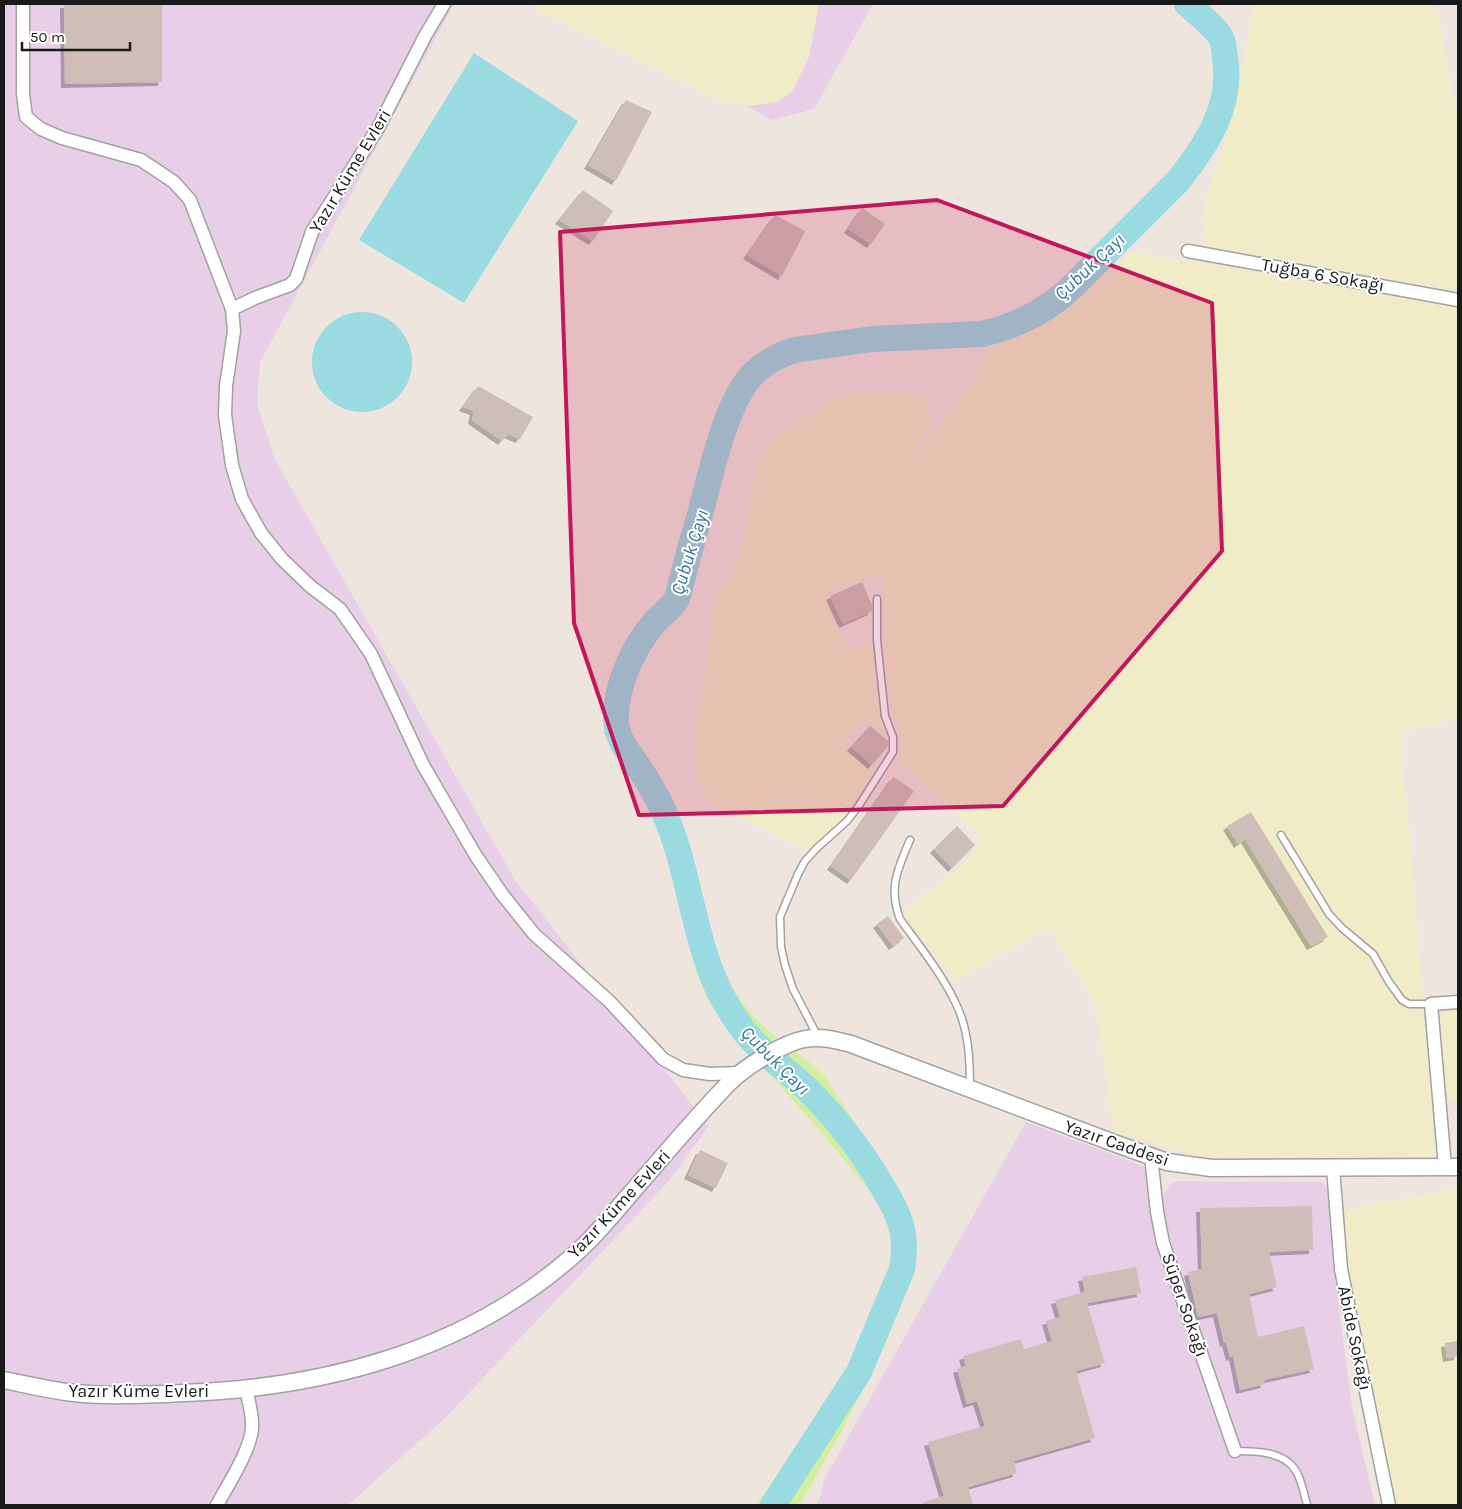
<svg xmlns="http://www.w3.org/2000/svg" width="1462" height="1509" font-family="Karla,sans-serif">
<style>
.industrial{fill:#e7cfe7}
.farmland{fill:#efecc7}
.grass{fill:#d2ee9e}
.water{fill:#99dbe0}
.lines{fill:none;stroke-linecap:round;stroke-linejoin:round}
.river{stroke:#99dbe0;stroke-width:26}
.building{fill:#cdbeb7;filter:url(#shadow)}
.service-casing{stroke:#a1a1a1;stroke-width:9}
.minor-casing{stroke:#a1a1a1;stroke-width:15}
.tertiary-casing{stroke:#a1a1a1;stroke-width:19}
.service{stroke:#fff;stroke-width:6}
.minor{stroke:#fff;stroke-width:12}
.tertiary{stroke:#fff;stroke-width:16}
.marked{fill:#c2185b;fill-opacity:0.2;stroke:#c2185b;stroke-width:4;stroke-linejoin:round}
.labels{text-anchor:middle;stroke-width:4;stroke-linejoin:round;paint-order:stroke}
.street-label{font-size:18px;fill:#1a1a1a;stroke:#fff}
.water-label{font-size:19px;font-style:italic;fill:#38789a;stroke:#fff}
</style>
<defs>
<filter id="shadow"><feDropShadow dx="-4" dy="4" stdDeviation="0" flood-color="#0004"/></filter>
</defs>
<rect width="100%" height="100%" fill="#eee6de"/>
<g class="industrial">
<polygon points="4,4 454,4 260,362 257,404 274,458 515,880 709,1126 668,1182 445,1418 348,1505 4,1505"/>
<polygon points="563,4 873,4 814,109 772,120"/>
<polygon points="1026,1122 1146,1167 1153,1219 1210,1404 1221,1402 1173,1251 1160,1199 1174,1181 1322,1182 1332,1194 1339,1308 1352,1407 1375,1505 816,1505 821,1495 824,1480"/>
</g>
<g class="farmland">
<polygon points="527,4 819,4 809,57 792,92 777,102 751,106 722,101"/>
<polygon points="1254,4 1436,4 1458,120 1458,291 1207,248 1202,216 1206,198 1224,148 1236,99"/>
<polygon points="1131,252 1458,306 1458,717 1400,732 1437,1157 1212,1158 1187,1154 1114,1131 1098,1018 1088,990 1050,927 954,981 903,911 958,869 984,838 898,762 902,748 901,739 889,686 885,654 883,612 884,589 881,573 836,589 828,595 828,603 847,649 871,641 881,718 887,736 864,719 843,749 875,773 843,818 808,851 716,806 706,796 698,781 693,766 693,749 695,726 707,670 710,622 713,608 737,561 744,539 753,483 759,461 766,447 778,434 810,414 846,394 877,393 914,394 924,398 929,405 930,412 929,426 907,463 961,398 975,377 993,339 1016,335 1031,330 1046,320"/>
<polygon points="1458,1007 1458,1100 1447,1100 1440,1017 1448,1008"/>
<polygon points="1458,1189 1458,1505 1395,1505 1346,1266 1344,1210"/>
</g>
<path class="grass" d="M723,965c11,36 41,64 71,86 11,8 21,15 30,24l72,112 14,27 5,25v11l-6,35 -25,61 -40,81 -44,78h-44l49,-65 41,-64 33,-69 16,-43 2,-16 -2,-15 -5,-13 -8,-13 -59,-73 -52,-58 -21,-20 -29,-37 -14,-21 -12,-30z"/>
<g class="water">
<polygon points="474,53 578,121 464,303 359,240"/>
<circle cx="362" cy="362" r="50"/>
</g>
<g class="lines">
<path class="river" d="M773,1505l86,-133 43,-103c3,-16 3,-32 -2,-47 -4,-14 -12,-26 -19,-38 -21,-35 -46,-68 -76,-97 -14,-13 -30,-25 -44,-38 -12,-10 -22,-24 -30,-37 -39,-61 -38,-137 -68,-202 -6,-13 -13,-26 -21,-38 -10,-16 -25,-30 -26,-51 -1,-34 16,-72 38,-98 6,-7 17,-15 22,-23 3,-5 4,-14 6,-20 5,-21 11,-42 17,-62 11,-40 26,-115 54,-144 12,-12 26,-19 41,-24l78,-11 110,-5c35,-8 63,-22 89,-46l106,-106c29,-36 56,-76 48,-124 -1,-7 -1,-17 -5,-22 -6,-10 -24,-24 -33,-32"/>
</g>
<g class="building">
<polygon points="64,4 162,4 162,82 65,84"/>
<polygon points="626,100 652,112 616,181 588,165"/>
<polygon points="583,190 613,211 593,241 559,220"/>
<polygon points="862,208 885,224 871,244 848,229"/>
<polygon points="775,215 805,231 782,276 747,255"/>
<polygon points="478,386 533,417 520,439 508,434 502,441 472,420 474,411 463,407"/>
<polygon points="862,582 872,605 872,611 843,624 830,596"/>
<polygon points="870,726 888,741 888,746 872,765 851,747"/>
<polygon points="893,777 914,791 851,880 831,866"/>
<polygon points="1251,812 1328,937 1311,946 1245,839 1238,844 1227,826"/>
<polygon points="957,826 975,845 952,868 934,849"/>
<polygon points="888,916 904,938 893,946 877,924"/>
<polygon points="700,1150 728,1163 716,1188 688,1175"/>
<polygon points="1312,1206 1313,1250 1269,1252 1277,1287 1249,1294 1258,1337 1304,1326 1314,1369 1264,1380 1265,1384 1240,1390 1233,1356 1230,1357 1226,1342 1224,1343 1217,1313 1198,1317 1188,1272 1202,1269 1200,1208"/>
<polygon points="1136,1267 1141,1293 1087,1303 1105,1363 1076,1371 1095,1438 1014,1461 1017,1473 968,1487 973,1505 923,1505 923,1502 944,1496 928,1442 985,1426 977,1401 967,1404 957,1369 966,1366 963,1356 1021,1339 1024,1349 1052,1341 1046,1321 1060,1317 1055,1300 1085,1292 1082,1277"/>
<polygon points="1458,1341 1458,1356 1447,1358 1445,1343"/>
</g>
<g class="lines">
<defs>
<g id="service">
<polyline points="1281,835 1329,914 1342,928 1373,954 1389,982 1402,1000 1409,1004 1431,1004"/>
<path d="M910,840c-12,28 -22,48 -10,79 20,28 43,56 57,87 12,26 13,55 13,83"/>
<polyline points="818,1037 793,989 785,965 781,947 780,917 798,874 805,861 817,848 847,821 858,807 893,752 893,737 885,716 877,640 877,599"/>
<path d="M1235,1451c20,0 49,0 61,20 6,10 8,23 11,34"/>
</g>
<g id="minor">
<polyline points="23,4 23,94 26,117 41,129 62,138 141,160 174,182 190,200 232,309 234,331 226,386 225,415 232,465 242,499 261,533 282,559 310,586 340,609 371,654 423,765 476,856 502,894 534,934 610,1002 663,1059 683,1070 710,1074 739,1073"/>
<polyline points="1188,251 1458,300"/>
<polyline points="232,309 255,298 290,285 296,279 312,232 378,128 425,36 444,4"/>
<polyline points="1151,1156 1157,1212 1163,1243 1235,1451"/>
<polyline points="1445,1167 1431,1004 1458,1002"/>
<polyline points="1333,1168 1341,1269 1389,1505"/>
<path d="M217,1505c11,-20 34,-56 35,-77 1,-13 -3,-26 -6,-38"/>
</g>
<path id="tertiary" d="M4,1380c20,4 41,9 62,12 38,5 78,3 117,1 139,-5 278,-41 385,-133 22,-18 40,-40 58,-61 34,-39 67,-79 103,-116 16,-16 54,-40 76,-44 16,-3 31,1 46,5l271,102 45,16 44,6 247,-1"/>
</defs>
<use href="#service" class="service-casing"/>
<use href="#minor" class="minor-casing"/>
<use href="#tertiary" class="tertiary-casing"/>
<use href="#service" class="service"/>
<use href="#minor" class="minor"/>
<use href="#tertiary" class="tertiary"/>
</g>
<path class="marked" d="M937,200l275,103 10,248 -219,255 -364,9 -65,-192 -14,-391z"/>
<g class="labels">
<g class="street-label">
<text transform="translate(350 171) rotate(-59)" y="6">Yazır Küme Evleri</text>
<text transform="translate(1323 275) rotate(10)" y="6">Tuğba 6 Sokağı</text>
<text transform="translate(1117 1143) rotate(19)" y="6">Yazır Caddesi</text>
<text transform="translate(619 1204) rotate(-47)" y="6">Yazır Küme Evleri</text>
<text transform="translate(1185 1305) rotate(71)" y="6">Süper Sokağı</text>
<text transform="translate(1355 1338) rotate(78)" y="6">Abide Sokağı</text>
<text x="139" y="1397">Yazır Küme Evleri</text>
</g>
<g class="water-label">
<text transform="translate(1089 266) rotate(-43)" y="7">Çubuk Çayı</text>
<text transform="translate(689 552) rotate(-73)" y="7">Çubuk Çayı</text>
<text transform="translate(776 1060) rotate(45)" y="7">Çubuk Çayı</text>
</g>
</g>
<rect width="1462" height="1509" fill="none" stroke="#1a1a1a" stroke-width="10"/>
<path d="M22 42v8h108v-8" fill="none" stroke="#1a1a1a" stroke-width="2.5"/>
<text x="30" y="42" font-size="15" fill="#1a1a1a" stroke="#ffffff" stroke-width="4" paint-order="stroke">50 m</text>
</svg>
